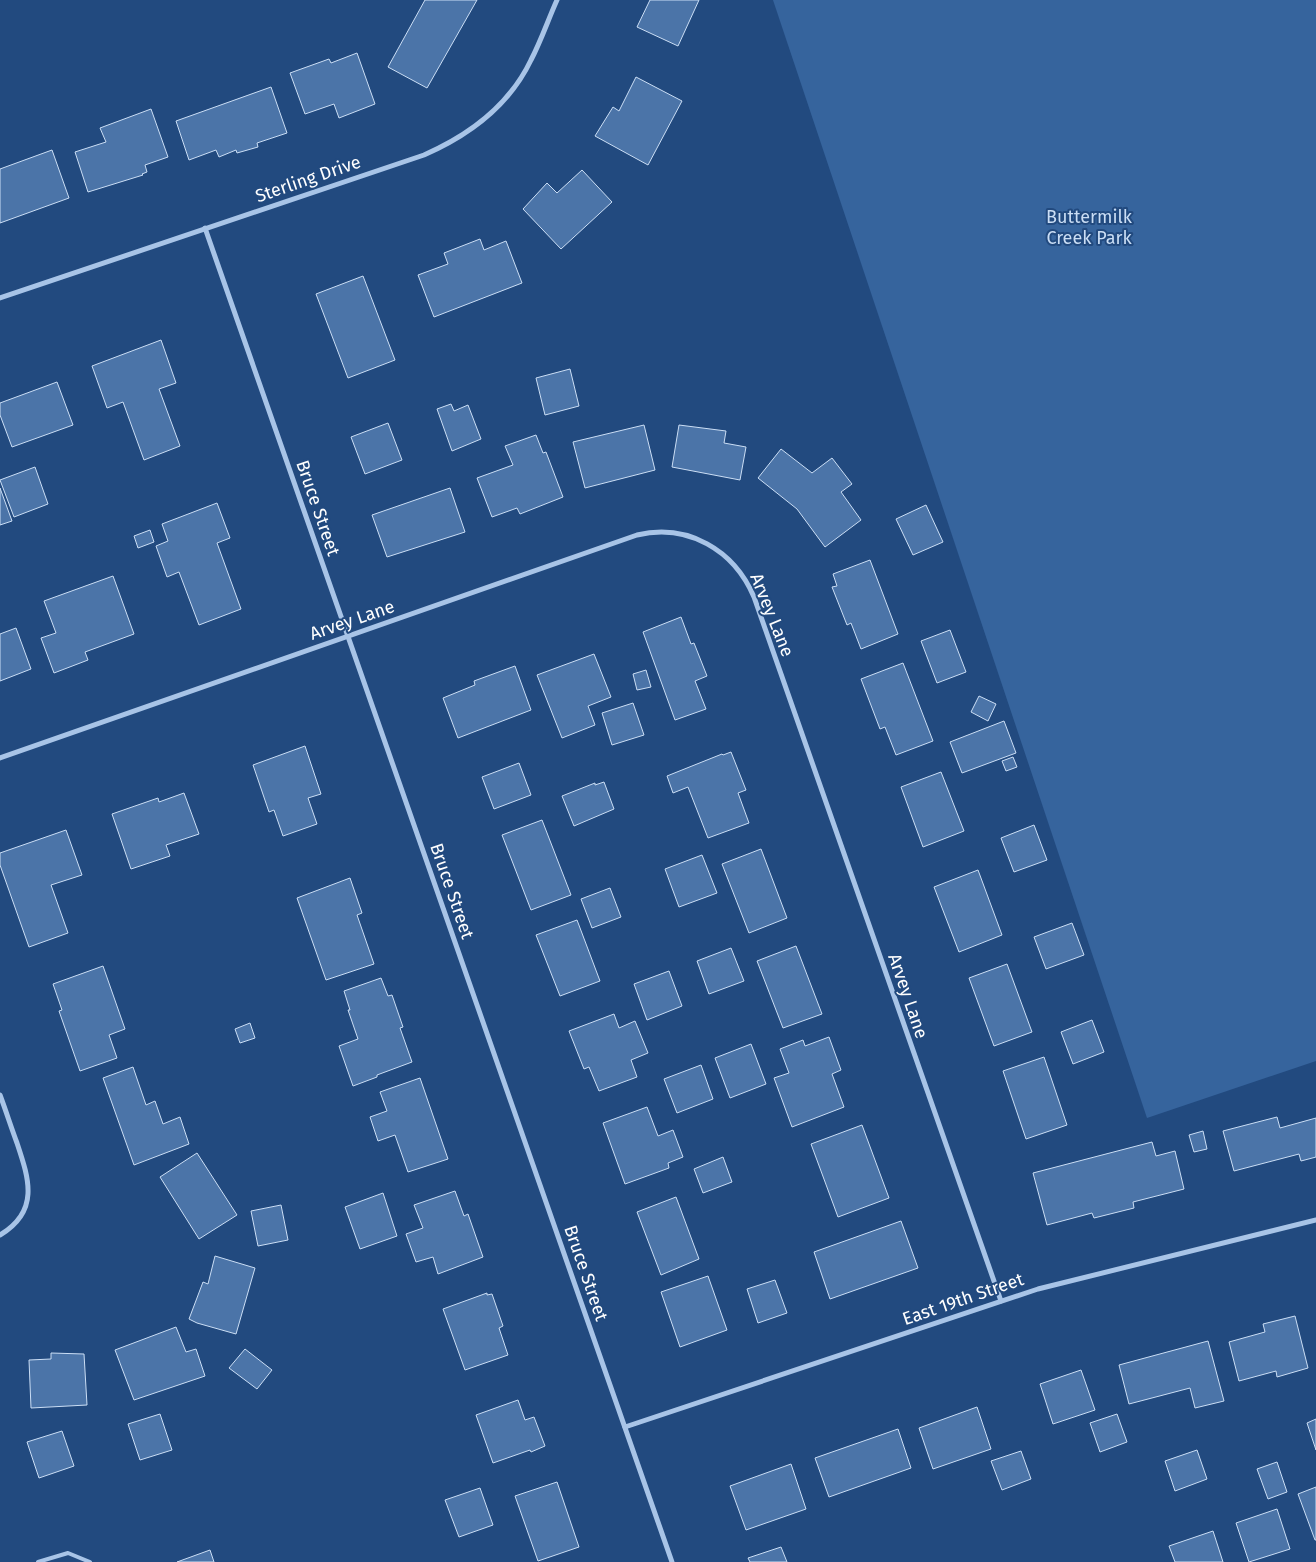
<svg xmlns="http://www.w3.org/2000/svg" width="1316" height="1562" font-family="'Fira Sans',sans-serif">
<style>
.green{fill:#36649d}
.building{fill:#4b74a8;stroke:#cbdef5}
.lines{fill:none;stroke-linecap:round;stroke-linejoin:round}
.service{stroke:#a8c4e7;stroke-width:4}
.minor{stroke:#a8c4e7;stroke-width:5}
.labels{text-anchor:middle;stroke-width:4;stroke-linejoin:round;paint-order:stroke}
.street-label{font-size:18px;fill:#fff;stroke:#224a7f}
.park-label{font-size:18px;fill:#cbdef5;stroke:#224a7f}
</style>
<rect width="100%" height="100%" fill="#224a7f"/>
<polygon class="green" points="773,0 1316,0 1316,1061 1147,1118"/>
<g class="building">
<polygon points="425,0 477,0 427,88 388,67"/>
<polygon points="650,0 699,0 678,46 637,27"/>
<polygon points="357,53 375,104 339,118 334,104 305,114 290,73 329,59 331,63"/>
<polygon points="636,77 682,101 648,165 595,136 613,107 619,111"/>
<polygon points="271,87 287,133 257,143 258,147 237,153 236,150 219,157 216,150 189,160 176,121"/>
<polygon points="151,109 168,157 145,165 147,172 142,174 143,175 88,192 75,152 106,142 100,128"/>
<polygon points="52,150 69,198 0,223 0,169"/>
<polygon points="582,170 612,202 561,249 523,209 547,183 557,193"/>
<polygon points="480,239 484,250 506,241 522,283 434,317 418,275 448,264 444,253"/>
<polygon points="363,276 395,360 348,378 316,294"/>
<polygon points="161,340 176,383 159,389 180,446 144,460 123,402 107,408 92,366"/>
<polygon points="570,369 579,406 545,415 536,378"/>
<polygon points="57,382 73,425 12,447 0,415 0,403"/>
<polygon points="451,404 454,411 468,405 481,439 452,451 437,409"/>
<polygon points="388,423 402,460 365,474 351,437"/>
<polygon points="644,425 655,470 585,488 573,442"/>
<polygon points="679,425 726,431 724,443 746,447 740,480 672,467"/>
<polygon points="536,435 543,453 546,452 563,497 520,514 517,508 492,517 477,478 513,465 505,446"/>
<polygon points="781,449 812,473 832,458 852,484 841,492 861,520 825,547 797,509 758,478"/>
<polygon points="35,467 48,504 14,517 0,480"/>
<polygon points="0,488 12,521 0,525"/>
<polygon points="450,488 465,532 387,557 372,515"/>
<polygon points="217,503 230,538 217,543 241,609 199,625 179,572 167,577 156,546 168,541 162,524"/>
<polygon points="926,505 943,542 913,555 896,519"/>
<polygon points="150,530 154,542 138,548 134,536"/>
<polygon points="870,560 898,634 861,649 851,623 847,625 832,587 837,586 833,574"/>
<polygon points="113,576 134,634 85,652 88,660 54,673 41,638 56,633 44,601"/>
<polygon points="681,617 691,644 694,643 707,676 695,681 706,709 675,720 643,632"/>
<polygon points="16,628 31,669 0,681 0,634"/>
<polygon points="950,630 966,672 937,683 921,641"/>
<polygon points="594,654 611,697 588,706 595,725 562,738 537,675"/>
<polygon points="903,663 933,741 896,755 885,727 880,729 861,679"/>
<polygon points="515,666 531,710 458,738 443,698 475,685 474,681"/>
<polygon points="646,670 651,687 637,690 633,674"/>
<polygon points="979,696 996,704 988,721 971,712"/>
<polygon points="633,703 644,735 612,745 602,713"/>
<polygon points="1004,721 1016,753 962,773 950,742"/>
<polygon points="305,746 321,794 308,798 317,824 283,836 274,810 269,812 253,765"/>
<polygon points="731,752 746,790 738,793 749,823 708,838 688,787 673,793 667,776 722,754 723,755"/>
<polygon points="1013,757 1017,767 1006,771 1002,761"/>
<polygon points="519,763 531,795 494,809 482,777"/>
<polygon points="941,772 964,831 923,847 901,787"/>
<polygon points="604,782 614,809 574,826 562,796 595,783 595,785"/>
<polygon points="184,793 199,834 166,845 170,856 131,869 112,814 158,798 159,802"/>
<polygon points="542,820 571,895 531,910 502,835"/>
<polygon points="1034,825 1047,860 1014,872 1001,838"/>
<polygon points="66,830 82,875 51,885 68,933 29,947 0,865 0,853"/>
<polygon points="761,849 787,918 749,933 722,864"/>
<polygon points="702,855 717,893 679,907 665,869"/>
<polygon points="978,870 1002,935 959,952 934,887"/>
<polygon points="350,878 362,913 357,915 374,964 326,980 297,898"/>
<polygon points="610,888 621,917 592,928 581,899"/>
<polygon points="577,920 600,981 560,996 536,935"/>
<polygon points="1072,923 1084,955 1046,969 1034,937"/>
<polygon points="796,946 822,1014 783,1028 757,961"/>
<polygon points="731,948 744,981 709,994 697,961"/>
<polygon points="1007,964 1032,1032 994,1046 969,978"/>
<polygon points="103,966 125,1029 109,1035 117,1058 80,1071 59,1011 62,1010 53,984"/>
<polygon points="669,971 682,1006 647,1020 634,984"/>
<polygon points="381,978 388,996 392,995 403,1027 400,1028 412,1062 377,1075 377,1077 353,1086 339,1046 358,1039 348,1010 350,1010 344,991"/>
<polygon points="614,1014 619,1028 635,1021 648,1053 631,1060 637,1077 599,1091 589,1067 584,1069 569,1031"/>
<polygon points="1092,1020 1104,1052 1073,1064 1061,1032"/>
<polygon points="250,1023 255,1038 240,1043 235,1029"/>
<polygon points="829,1037 841,1070 832,1074 844,1107 792,1127 774,1078 789,1073 780,1049 803,1040 805,1046"/>
<polygon points="751,1044 766,1084 730,1098 715,1058"/>
<polygon points="1044,1057 1067,1125 1026,1139 1003,1071"/>
<polygon points="701,1065 713,1099 677,1113 664,1079"/>
<polygon points="133,1067 146,1105 155,1101 163,1124 180,1117 189,1144 134,1165 103,1078"/>
<polygon points="420,1078 448,1159 408,1172 395,1135 378,1141 370,1117 387,1111 380,1092"/>
<polygon points="647,1107 658,1136 673,1130 683,1157 668,1163 669,1168 625,1184 603,1123"/>
<polygon points="1277,1117 1280,1128 1316,1118 1316,1157 1301,1161 1299,1154 1234,1171 1223,1131"/>
<polygon points="862,1125 889,1198 838,1217 811,1144"/>
<polygon points="1203,1131 1207,1149 1194,1152 1189,1135"/>
<polygon points="1152,1142 1156,1156 1175,1151 1184,1189 1133,1202 1134,1208 1094,1218 1092,1213 1047,1225 1033,1173"/>
<polygon points="197,1153 237,1215 199,1239 160,1177"/>
<polygon points="723,1157 732,1182 703,1193 694,1169"/>
<polygon points="455,1191 464,1216 468,1214 483,1257 438,1274 433,1257 416,1262 406,1234 423,1228 414,1205"/>
<polygon points="383,1193 397,1236 360,1249 345,1207"/>
<polygon points="676,1197 699,1259 661,1275 637,1212"/>
<polygon points="281,1205 288,1240 258,1246 251,1211"/>
<polygon points="901,1221 918,1268 830,1299 814,1252"/>
<polygon points="215,1256 255,1268 236,1334 197,1323 189,1319 203,1282 208,1284"/>
<polygon points="708,1276 727,1330 680,1347 661,1292"/>
<polygon points="775,1280 787,1313 758,1323 747,1289"/>
<polygon points="487,1293 487,1295 492,1294 503,1326 499,1328 508,1355 465,1370 443,1309"/>
<polygon points="1295,1316 1308,1368 1277,1377 1276,1371 1239,1381 1229,1342 1265,1332 1263,1324"/>
<polygon points="176,1327 186,1352 196,1349 205,1376 134,1400 115,1350"/>
<polygon points="1208,1341 1224,1401 1195,1408 1190,1388 1129,1404 1119,1365"/>
<polygon points="245,1349 272,1370 257,1389 229,1368"/>
<polygon points="51,1353 84,1354 87,1405 31,1408 29,1360 51,1359"/>
<polygon points="1081,1370 1095,1410 1053,1424 1040,1384"/>
<polygon points="518,1400 525,1420 534,1417 545,1446 531,1452 530,1450 493,1463 476,1415"/>
<polygon points="977,1407 991,1449 933,1469 919,1428"/>
<polygon points="160,1414 172,1450 140,1460 128,1424"/>
<polygon points="1117,1414 1127,1442 1100,1452 1090,1423"/>
<polygon points="1316,1419 1316,1450 1307,1423"/>
<polygon points="898,1429 911,1468 829,1497 815,1458"/>
<polygon points="62,1431 74,1466 39,1478 27,1442"/>
<polygon points="1197,1450 1207,1479 1175,1491 1165,1461"/>
<polygon points="1021,1451 1031,1479 1002,1490 991,1461"/>
<polygon points="1277,1462 1287,1492 1268,1499 1257,1469"/>
<polygon points="791,1464 806,1509 746,1530 730,1486"/>
<polygon points="557,1482 579,1547 538,1561 515,1496"/>
<polygon points="1316,1487 1316,1540 1315,1540 1298,1494"/>
<polygon points="480,1488 493,1525 459,1537 445,1500"/>
<polygon points="1277,1509 1290,1549 1249,1562 1236,1523"/>
<polygon points="1213,1531 1223,1562 1175,1562 1169,1546"/>
<polygon points="781,1547 787,1562 750,1562 748,1558"/>
<polygon points="210,1550 214,1562 177,1562"/>
</g>
<g class="lines">
<polyline class="service" points="38,1562 68,1553 90,1562"/>
<g class="minor">
<polyline points="205,228 672,1562"/>
<path d="M0,298l424,-143c46,-20 85,-49 107,-95 10,-19 17,-40 26,-60"/>
<path d="M0,758l637,-223c51,-12 97,15 117,62l247,704"/>
<path d="M0,1095c6,16 11,32 17,48 12,36 23,68 -17,92"/>
<polyline points="625,1427 1038,1289 1316,1220"/>
</g>
</g>
<g class="labels">
<g class="street-label">
<text transform="translate(308 179) rotate(-19)" y="6">Sterling Drive</text>
<text transform="translate(318 508) rotate(71)" y="6">Bruce Street</text>
<text transform="translate(772 615) rotate(68)" y="6">Arvey Lane</text>
<text transform="translate(352 620) rotate(-19)" y="6">Arvey Lane</text>
<text transform="translate(452 891) rotate(71)" y="6">Bruce Street</text>
<text transform="translate(908 996) rotate(71)" y="6">Arvey Lane</text>
<text transform="translate(586 1273) rotate(71)" y="6">Bruce Street</text>
<text transform="translate(963 1299) rotate(-19)" y="6">East 19th Street</text>
</g>
<g class="park-label">
<text x="1089" y="223">Buttermilk<tspan x="1089" dy="21">Creek Park</tspan></text>
</g>
</g>
</svg>
